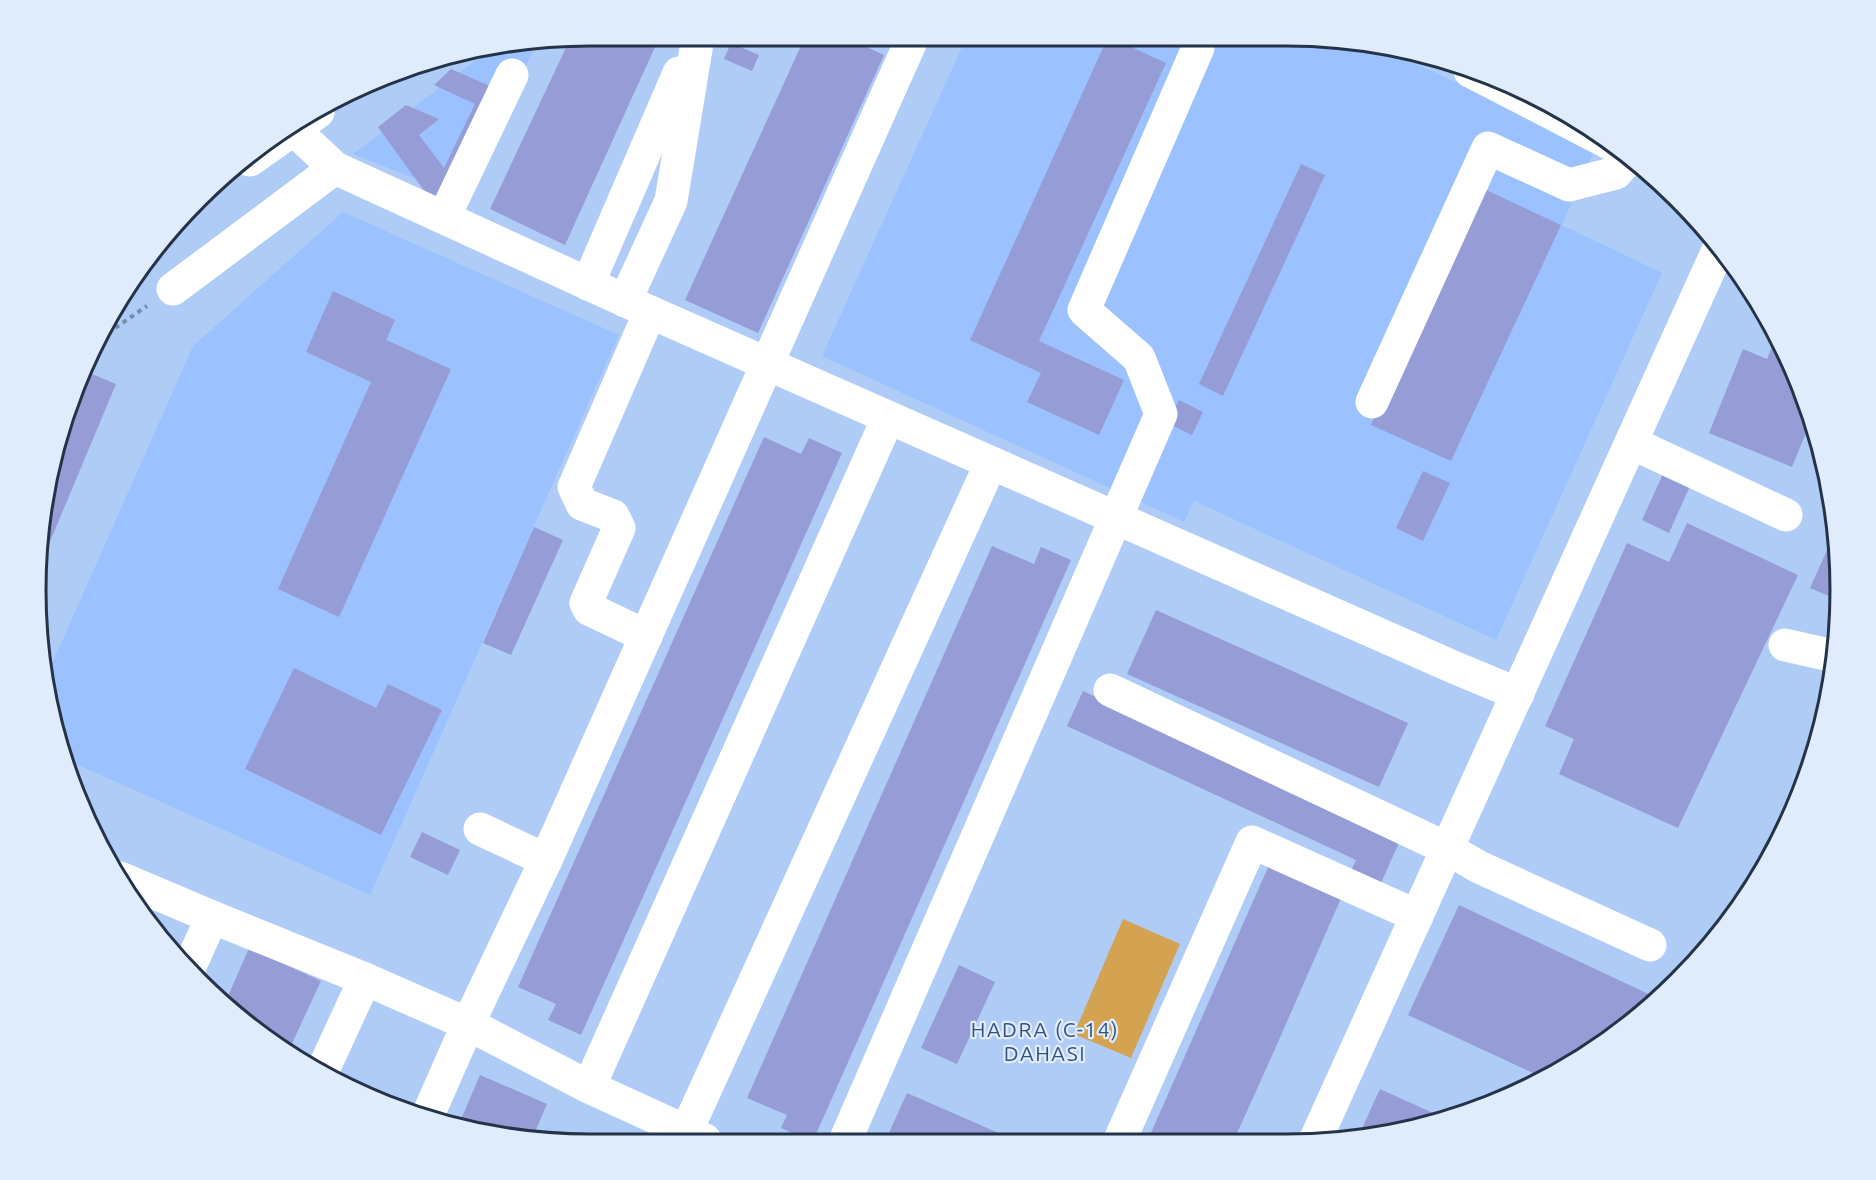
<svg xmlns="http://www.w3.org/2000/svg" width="1876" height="1180" font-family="Ubuntu,sans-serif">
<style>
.built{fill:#9bc2fe}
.green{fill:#d3a351}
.building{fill:#959cd6}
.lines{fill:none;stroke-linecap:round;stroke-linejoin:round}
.path{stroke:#768cae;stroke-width:4;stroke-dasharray:4.5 4.5;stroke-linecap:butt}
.minor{stroke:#fff;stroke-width:33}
.labels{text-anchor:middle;stroke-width:4.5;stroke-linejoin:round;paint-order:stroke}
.neighbourhood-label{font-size:21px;letter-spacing:1.5px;fill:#335280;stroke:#e0ebfc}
.rim{fill:none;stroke:#253348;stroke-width:3}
</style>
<rect width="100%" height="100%" fill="#afccf7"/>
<g class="built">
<polygon points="976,38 1358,41 1373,45 1401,57 1596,147 1562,225 1662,273 1496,640 1194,501 1184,522 822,356 962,47"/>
<polygon points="536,45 464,198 353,154 485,53"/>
<polygon points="343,212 619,335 370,895 67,760 55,734 47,675 193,346"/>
</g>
<polygon class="green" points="1123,919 1180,944 1131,1058 1074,1034"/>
<g class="building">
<polygon points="590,36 660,36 565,245 490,209 570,39"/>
<polygon points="805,37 847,38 884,55 758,333 685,300"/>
<polygon points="1107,39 1114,39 1166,63 1039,341 1124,380 1099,435 1027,402 1041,373 970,340"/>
<polygon points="731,43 759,55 752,71 724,59"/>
<polygon points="451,69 499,90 433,203 378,127 406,105 439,119 419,135 444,168 475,104 434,85"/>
<polygon points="1301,164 1325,175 1223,396 1199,384"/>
<polygon points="1480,187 1561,225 1451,461 1371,425"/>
<polygon points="333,291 395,320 386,340 451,369 339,617 278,589 371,382 306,352"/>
<polygon points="1773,344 1782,348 1812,418 1792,467 1709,433 1743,349 1767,359"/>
<polygon points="87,372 116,384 41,563 66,412"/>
<polygon points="1179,400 1203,412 1192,435 1167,423"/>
<polygon points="764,437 801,454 809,438 842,453 581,1035 548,1020 556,1004 518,987"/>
<polygon points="1423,471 1450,483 1423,541 1396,528"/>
<polygon points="1663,474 1690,486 1669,533 1642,520"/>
<polygon points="1687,523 1798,575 1678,828 1559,774 1574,739 1545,726 1627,543 1669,562"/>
<polygon points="534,527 563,540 511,655 483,643"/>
<polygon points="1836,530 1837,560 1838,600 1810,588"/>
<polygon points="992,546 1034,564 1041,547 1071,560 813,1141 810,1141 781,1128 787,1115 747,1098"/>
<polygon points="1156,610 1408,723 1379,787 1127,674"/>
<polygon points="294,668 376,708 388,684 442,710 381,835 245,769"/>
<polygon points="1083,691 1401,838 1381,883 1352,869 1356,860 1067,726"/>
<polygon points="422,832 460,850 448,875 410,857"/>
<polygon points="1269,865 1342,896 1275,1049 1233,1142 1147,1142"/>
<polygon points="1459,905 1659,999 1651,1007 1544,1078 1408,1015"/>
<polygon points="249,948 321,981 289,1050 252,1029 226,1001"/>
<polygon points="959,965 995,982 957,1064 921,1048"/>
<polygon points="480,1075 547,1104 532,1139 518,1139 459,1124"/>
<polygon points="1380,1089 1422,1108 1446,1119 1430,1125 1358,1137"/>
<polygon points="907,1093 1017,1141 900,1141 888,1135"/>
</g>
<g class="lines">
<polyline class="path" points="108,333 147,306"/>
<g class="minor">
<polyline points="1470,71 1615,146"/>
<polyline points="290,126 335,168 650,312 1451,666 1518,694"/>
<polyline points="250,160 318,112"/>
<polyline points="444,217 512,75"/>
<polyline points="588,284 679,73"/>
<polyline points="173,289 335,168"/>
<polyline points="625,301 671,201 698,37"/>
<polyline points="1372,402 1488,148 1569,185 1616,173 1630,157"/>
<polyline points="1632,443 1786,515"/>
<polyline points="646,636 589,609 586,603 619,528 613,516 582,504 574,487 650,312"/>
<polyline points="1785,645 1834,656"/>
<polyline points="1110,690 1448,849 1479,867 1650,945"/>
<polyline points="480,829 546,860"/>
<polyline points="120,878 212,917 365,979 468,1024 589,1087 705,1140"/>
<polyline points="191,964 212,917"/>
<polyline points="323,1070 365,979"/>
<polyline points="589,1087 888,418"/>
<polyline points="428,1115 468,1024 546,860 912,39"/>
<polyline points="686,1132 991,463"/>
<polyline points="845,1141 1161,414 1139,358 1084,310 1198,48"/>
<polyline points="1119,1142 1252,842 1417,916"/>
<polyline points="1314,1143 1719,248"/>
</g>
</g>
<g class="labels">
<g class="neighbourhood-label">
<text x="1045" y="1037">HADRA (C-14)<tspan x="1045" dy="24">DAHASI</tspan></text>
</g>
</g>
<path d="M0 0H1876V1180H0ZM590 46H1286A544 544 0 0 1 1830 590V590A544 544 0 0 1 1286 1134H590A544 544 0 0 1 46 590V590A544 544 0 0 1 590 46Z" fill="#e0ebfc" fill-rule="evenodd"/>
<path class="rim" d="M590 46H1286A544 544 0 0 1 1830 590V590A544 544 0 0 1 1286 1134H590A544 544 0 0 1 46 590V590A544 544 0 0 1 590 46Z"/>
</svg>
